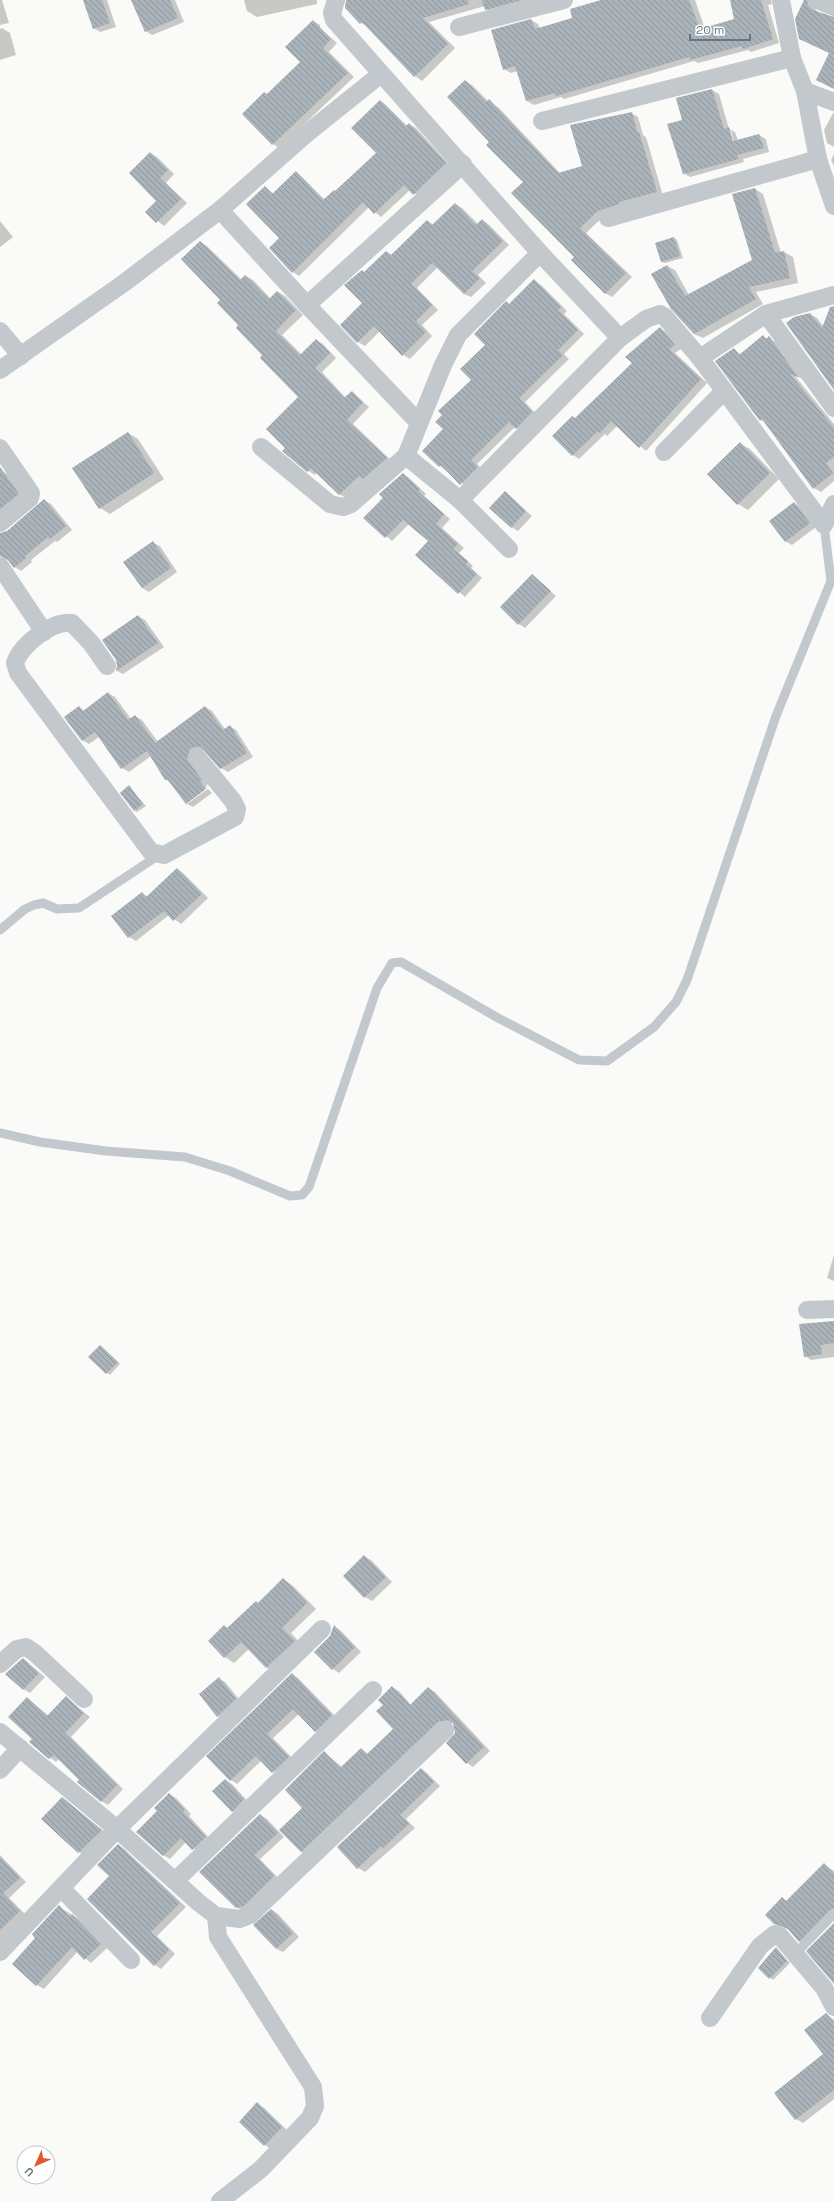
<svg xmlns="http://www.w3.org/2000/svg" width="834" height="2201" font-family="'Space Grotesk',sans-serif">
<style>
.shadow{fill:#0003;fill-rule:evenodd}
.building{fill:url(#building-back-hatch)}
.lines{fill:none;stroke-linecap:round;stroke-linejoin:round}
.lane{stroke:#c3c8cc;stroke-width:9}
.street{stroke:#c3c8cc;stroke-width:18}
</style>
<defs>
<pattern id="building-back-hatch" width="6" height="6" patternUnits="userSpaceOnUse"><rect width="6" height="6" fill="#aab3b9"/><path d="M-1 5l2 2M0 0l6 6M5-1l2 2" fill="none" stroke="#8e969c"/></pattern>
</defs>
<rect width="100%" height="100%" fill="#fafaf8"/>
<g class="shadow">
<polygon points="0,0 2,0 9,23 0,25"/>
<polygon points="84,0 107,0 116,27 100,32 94,28"/>
<polygon points="140,0 175,0 184,22 152,35 146,31"/>
<polygon points="244,0 317,0 317,4 257,17 247,11"/>
<polygon points="347,0 531,0 493,13 485,9 485,6 429,22 455,48 422,81 415,76 367,26 361,23"/>
<polygon points="602,0 695,0 705,29 735,20 731,0 771,0 772,4 768,5 779,43 751,52 748,50 698,63 694,61 564,99 561,97 534,105 527,101 518,71 511,73 504,69 531,20 538,24 540,29 574,19"/>
<polygon points="805,0 815,0 813,6 818,13 834,17 834,89 830,53 807,42"/>
<polygon points="313,21 320,25 320,28 337,43 329,52 354,77 279,148 273,144 243,114 268,95 301,62"/>
<polygon points="2,28 10,33 16,55 0,60 0,29"/>
<polygon points="465,81 472,85 490,103 499,108 560,173 583,167 631,113 638,117 643,135 646,137 663,196 606,214 586,233 632,277 612,297 605,293 575,257 524,182 491,142"/>
<path d="M712,90l7,4 10,35 6,3 3,9 21,-6 7,4 3,13 -26,7 1,3 -54,15 -7,-4 1,-52zM729,131h2l4,15h-2z"/>
<polygon points="380,101 386,105 407,126 409,124 416,128 452,167 421,198 410,190 381,217 369,207 299,276 293,272 265,187 274,194 296,173 302,177 325,200 336,192 377,153"/>
<polygon points="833,113 834,113 834,147 827,143 824,130"/>
<polygon points="150,153 157,157 174,174 166,183 187,203 164,226 146,212 157,201"/>
<polygon points="834,154 834,166 831,160"/>
<polygon points="755,189 763,194 781,253 784,252 793,257 798,283 756,292 763,304 703,338 694,334 667,266 675,270 689,295 753,260"/>
<polygon points="455,204 462,208 478,224 482,220 488,224 509,245 478,275 486,283 471,297 464,294 438,267 417,288 438,310 422,325 432,336 410,359 403,355 380,331 365,346 358,342 363,303 362,271 365,273 386,252 392,255 427,221 434,225"/>
<polygon points="0,221 13,237 0,247"/>
<polygon points="674,238 677,240 683,258 665,263 662,262"/>
<polygon points="200,242 207,246 242,280 246,276 253,280 271,299 278,292 285,296 303,315 282,335 301,354 316,340 323,344 336,358 322,372 346,398 352,392 369,407 353,424 394,463 346,498 339,494 317,472 315,475 308,471 287,448 300,397 264,355 221,300"/>
<polygon points="534,281 541,285 567,311 564,314 584,334 564,354 569,359 525,402 538,416 523,432 515,427 477,464 484,471 468,488 440,466 444,429 472,380 487,345 510,304"/>
<polygon points="834,306 834,388 810,314 817,318 824,327"/>
<polygon points="660,329 667,332 681,349 675,353 707,383 646,451 617,426 607,436 605,434 579,459 573,455 575,419 633,363"/>
<polygon points="763,337 776,342 803,379 795,376 834,424 834,481 821,492 814,488 766,423 761,420 734,349 741,355"/>
<polygon points="128,433 138,439 164,479 110,514 100,508"/>
<polygon points="740,444 750,449 779,479 748,510 738,504 708,474"/>
<polygon points="2,471 9,475 25,498 0,519 0,473"/>
<polygon points="403,474 409,478 426,494 424,496 450,519 442,528 464,548 459,553 473,566 471,568 482,578 465,597 417,555 429,541 409,524 392,541 365,518"/>
<polygon points="505,493 532,516 518,531 511,527"/>
<polygon points="44,500 51,504 72,530 57,542 55,541 31,560 32,562 21,571 15,567 9,559 0,555 0,539"/>
<polygon points="794,503 801,507 816,527 792,545 785,541"/>
<polygon points="153,543 160,546 177,572 149,592 142,588"/>
<polygon points="532,575 556,596 525,628 519,624"/>
<polygon points="138,616 145,620 164,647 123,674 117,671"/>
<polygon points="108,693 115,697 131,719 135,716 142,720 158,742 205,707 212,711 225,729 230,726 236,730 253,757 228,772 221,768 205,750 202,750 208,784 206,786 207,787 187,802 187,804 170,782 166,780 151,756 129,772 122,768 99,737 89,744 82,740 79,708 85,711"/>
<polygon points="129,787 146,806 137,812 135,811"/>
<polygon points="208,789 212,793 193,807 187,804"/>
<polygon points="177,869 183,873 208,898 181,924 169,915 136,941 129,937 113,917 142,893 148,897"/>
<polygon points="834,1255 834,1281 827,1278"/>
<polygon points="834,1322 834,1357 811,1360 805,1356"/>
<polygon points="103,1348 120,1364 110,1375 90,1357"/>
<polygon points="364,1557 371,1560 392,1582 372,1601 365,1597 344,1576"/>
<polygon points="283,1579 292,1585 316,1609 291,1633 304,1647 277,1673 267,1668 249,1649 234,1663 225,1657 209,1641 224,1626 228,1628 258,1603"/>
<polygon points="334,1627 340,1630 361,1652 339,1673 333,1669 330,1637"/>
<polygon points="24,1660 45,1677 30,1693 23,1689"/>
<polygon points="292,1675 298,1678 338,1719 322,1735 315,1731 299,1714 273,1738 295,1761 279,1776 261,1761 237,1784 231,1780"/>
<polygon points="219,1679 225,1682 242,1703 224,1720 218,1716"/>
<polygon points="393,1688 399,1691 411,1705 428,1688 435,1692 490,1751 473,1767 467,1763 454,1723 445,1725 308,1855 301,1852 304,1808 325,1753 342,1767 361,1749 368,1754 394,1729 384,1705"/>
<polygon points="27,1698 49,1716 66,1698 90,1717 71,1737 123,1789 108,1805 101,1801 59,1759 56,1762 35,1746"/>
<polygon points="421,1769 427,1773 440,1786 406,1819 415,1828 365,1872 358,1868 338,1847"/>
<polygon points="225,1780 232,1784 250,1804 239,1815 232,1811"/>
<polygon points="169,1794 176,1798 191,1814 189,1816 212,1841 199,1853 186,1842 170,1859 163,1855 158,1811"/>
<polygon points="62,1799 107,1834 85,1856 79,1852"/>
<polygon points="260,1815 267,1819 284,1837 260,1859 280,1880 243,1911 236,1907"/>
<polygon points="118,1845 124,1849 186,1907 157,1936 175,1954 161,1969 155,1965 110,1876"/>
<polygon points="0,1855 26,1882 9,1898 25,1914 0,1942"/>
<polygon points="824,1865 834,1871 834,1915 806,1945 799,1941 790,1930 774,1923 782,1898 787,1902"/>
<polygon points="59,1907 79,1919 107,1948 91,1963 77,1952 44,1989 37,1985"/>
<polygon points="272,1910 278,1914 299,1937 283,1952 277,1949 255,1925"/>
<polygon points="776,1948 790,1963 773,1980 759,1968"/>
<polygon points="826,2014 834,2020 834,2099 803,2123 796,2119 775,2093 825,2055"/>
<polygon points="257,2104 264,2108 288,2131 271,2149 265,2145"/>
</g>
<g class="building">
<polygon points="83,0 102,0 110,23 93,29"/>
<polygon points="131,0 170,0 178,18 145,32"/>
<polygon points="346,0 468,0 469,4 423,18 448,44 414,77 362,22 360,24 345,8"/>
<polygon points="482,0 522,0 485,10"/>
<polygon points="601,0 689,0 700,29 734,19 730,0 761,0 773,39 743,49 742,46 690,60 689,57 556,96 555,93 526,101 515,66 503,70 491,30 531,19 535,29 572,18 570,9"/>
<polygon points="804,0 807,0 808,6 813,10 834,17 834,89 816,80 829,53 799,39 795,19"/>
<polygon points="313,20 331,39 323,48 348,73 272,145 242,114 264,92 267,94 300,62 285,47"/>
<polygon points="465,80 486,102 489,99 558,173 582,166 570,125 632,112 637,132 639,132 657,192 619,202 619,204 598,211 580,228 626,273 605,294 571,260 574,257 511,193 523,182 486,145 489,142 447,97"/>
<polygon points="712,89 724,129 729,127 733,141 759,134 764,148 737,155 739,159 683,174 667,124 682,120 676,98"/>
<polygon points="380,100 406,126 409,123 446,163 413,195 404,185 374,214 363,202 292,273 269,248 279,238 246,204 265,186 272,194 296,171 323,200 334,190 335,191 376,153 351,128"/>
<polygon points="150,152 168,170 160,178 181,199 156,223 145,212 156,201 129,173"/>
<polygon points="755,188 775,253 784,251 790,278 749,287 756,299 694,334 671,309 651,274 667,265 685,296 752,260 732,194"/>
<polygon points="455,203 476,225 482,219 503,241 472,271 480,278 464,294 432,263 411,284 432,305 416,321 426,332 402,356 374,326 357,343 340,325 362,303 344,285 362,270 364,272 386,251 391,255 427,220 432,225"/>
<polygon points="674,237 680,256 661,262 655,243"/>
<polygon points="200,241 240,280 245,275 269,299 277,291 296,310 276,331 300,355 316,339 330,353 315,368 344,398 352,391 363,402 347,420 387,458 363,479 359,476 339,495 311,468 307,472 282,451 285,448 266,429 298,397 260,358 262,355 236,328 238,325 217,303 220,300 181,259"/>
<polygon points="534,279 561,307 558,310 578,330 558,350 563,355 519,398 532,412 516,429 509,422 471,460 478,467 460,485 441,465 439,467 422,451 443,429 435,422 442,415 438,411 471,380 460,369 485,345 474,334 506,301 509,304"/>
<polygon points="834,306 834,390 786,323 794,317 810,313 822,328 830,307"/>
<polygon points="660,327 675,345 669,349 701,379 639,448 611,421 600,433 598,431 572,456 552,436 572,416 575,418 632,363 625,357"/>
<polygon points="763,335 766,339 769,336 798,377 790,374 834,428 834,457 826,463 833,473 813,489 762,419 760,421 715,361 734,348 739,355"/>
<polygon points="128,432 154,473 99,509 72,468"/>
<polygon points="740,442 770,473 737,505 707,474"/>
<polygon points="0,467 19,494 0,509"/>
<polygon points="403,473 420,489 418,491 444,514 436,524 458,544 453,549 468,561 466,564 477,574 458,594 415,555 428,541 403,520 385,538 363,518 383,498 379,494"/>
<polygon points="505,491 526,511 511,528 489,508"/>
<polygon points="44,499 66,526 50,539 48,537 25,556 26,558 14,568 8,560 0,556 0,533 7,531"/>
<polygon points="794,502 810,523 785,542 769,521"/>
<polygon points="153,541 171,568 142,588 123,562"/>
<polygon points="532,574 551,591 518,625 500,607"/>
<polygon points="138,615 158,643 116,671 117,666 116,660 102,640"/>
<polygon points="108,692 128,720 135,715 155,743 205,706 223,730 230,725 247,753 220,769 201,747 195,747 190,749 187,759 202,780 200,782 206,789 186,804 167,779 165,780 147,751 121,769 95,732 82,741 64,717 79,706 83,711"/>
<polygon points="129,785 143,804 134,811 120,793"/>
<polygon points="177,868 202,894 173,921 164,911 128,938 111,916 142,892 146,897"/>
<polygon points="834,1321 834,1343 821,1345 822,1354 804,1357 799,1324"/>
<polygon points="100,1345 118,1362 106,1374 88,1357"/>
<polygon points="364,1555 386,1577 364,1598 343,1576"/>
<polygon points="283,1578 307,1603 282,1628 295,1641 266,1668 241,1642 224,1658 208,1641 224,1625 227,1628 256,1601 258,1603"/>
<polygon points="334,1625 355,1647 332,1670 314,1652 330,1636"/>
<polygon points="23,1658 39,1673 23,1690 5,1674"/>
<polygon points="292,1673 332,1715 315,1732 293,1709 267,1734 289,1757 272,1773 256,1756 230,1781 206,1756"/>
<polygon points="219,1677 236,1699 217,1717 199,1694"/>
<polygon points="392,1686 410,1705 428,1687 484,1747 466,1764 446,1743 455,1733 453,1723 448,1720 438,1722 301,1852 279,1830 302,1808 285,1790 324,1751 340,1768 361,1748 367,1754 393,1729 376,1711 383,1705 378,1700"/>
<polygon points="66,1696 84,1713 65,1733 117,1785 101,1802 77,1782 79,1780 54,1755 49,1759 35,1747 29,1742 32,1739 8,1717 27,1697 47,1716"/>
<polygon points="421,1768 434,1782 400,1815 409,1824 383,1848 381,1846 357,1869 337,1847"/>
<polygon points="225,1779 244,1799 232,1812 212,1791"/>
<polygon points="169,1793 185,1810 183,1812 206,1837 192,1850 181,1838 163,1856 136,1832 157,1811 154,1808"/>
<polygon points="62,1797 102,1830 78,1853 41,1819"/>
<polygon points="260,1814 278,1833 254,1855 274,1876 244,1906 236,1908 199,1872"/>
<polygon points="118,1844 180,1903 151,1932 169,1950 154,1966 87,1899 109,1876 97,1865"/>
<polygon points="0,1857 20,1878 3,1893 20,1911 0,1930"/>
<polygon points="824,1863 834,1873 834,1908 830,1910 799,1942 788,1929 774,1924 765,1915 782,1897 786,1901"/>
<polygon points="59,1905 70,1917 72,1914 101,1944 84,1960 72,1947 36,1986 12,1964 35,1938 32,1934"/>
<polygon points="271,1909 293,1933 276,1949 253,1925"/>
<polygon points="834,1923 834,1984 806,1951"/>
<polygon points="776,1947 787,1961 769,1979 758,1968"/>
<polygon points="826,2013 834,2022 834,2090 795,2120 774,2093 823,2054 804,2030"/>
<polygon points="257,2102 282,2127 264,2146 239,2122"/>
</g>
<g class="lines">
<g class="lane">
<polyline points="0,930 25,909 34,905 43,903 57,909 79,908 159,855"/>
<polyline points="0,1133 40,1142 106,1151 185,1157 230,1171 290,1196 302,1195 309,1187 377,988 392,963 401,962 498,1018 579,1060 607,1061 654,1027 676,1002 687,980 776,716 831,581 824,525"/>
<polyline points="795,1954 834,1914"/>
</g>
<g class="street">
<polyline points="336,0 332,13 334,20 540,253 620,338"/>
<polyline points="781,0 792,58 805,91 818,159 834,206"/>
<polyline points="817,0 834,7"/>
<polyline points="459,27 564,0"/>
<polyline points="805,91 834,102"/>
<polyline points="542,121 792,58"/>
<polyline points="220,210 307,305 419,423"/>
<polyline points="608,218 818,159"/>
<polyline points="307,305 463,164"/>
<polyline points="766,314 834,408"/>
<polyline points="0,331 21,356"/>
<polyline points="700,358 766,314 834,295"/>
<polyline points="0,370 124,283 220,210 305,135 381,74"/>
<polyline points="261,447 330,504 343,507 351,504 406,456 443,365 458,335 540,253"/>
<polyline points="0,448 31,493 30,498 0,523"/>
<polyline points="664,452 724,391"/>
<polyline points="406,456 460,500 509,549"/>
<polyline points="460,500 620,338 646,319 660,314 665,317 700,358 824,525 834,504"/>
<polyline points="0,566 44,632"/>
<path d="M107,666l-16,-23 -19,-20c-20,-3 -52,23 -57,40l3,10 133,179 13,3 71,-38 2,-8 -4,-8 -36,-44"/>
<polyline points="807,1310 834,1309"/>
<polyline points="0,1664 17,1649 26,1647 35,1653 84,1699"/>
<polyline points="0,1732 117,1829 198,1902 216,1916 240,1919 250,1915 445,1730"/>
<polyline points="0,1770 20,1748"/>
<polyline points="176,1880 373,1690"/>
<polyline points="61,1888 131,1960"/>
<polyline points="216,1916 218,1937 313,2087 315,2106 310,2118 261,2169 220,2201"/>
<polyline points="0,1952 117,1829 322,1629"/>
<polyline points="710,2018 760,1946 775,1934 780,1936 824,1988 834,2007"/>
</g>
</g>
<g transform="translate(36 2165) rotate(225)"><circle r="19" fill="#ffffff" stroke="#c1c8cd"/>
<path d="M0-3L7 15L0 10L-7 15Z" fill="#e4572e"/>
<text y="-6" font-size="11" font-weight="bold" text-anchor="middle" fill="#657683">U</text>
</g>
<path d="M690 34v6h60v-6" fill="none" stroke="#657683" stroke-width="2"/>
<text x="696" y="34" font-size="12" fill="#657683" stroke="#ffffff" stroke-width="3" paint-order="stroke">20 m</text>
</svg>
